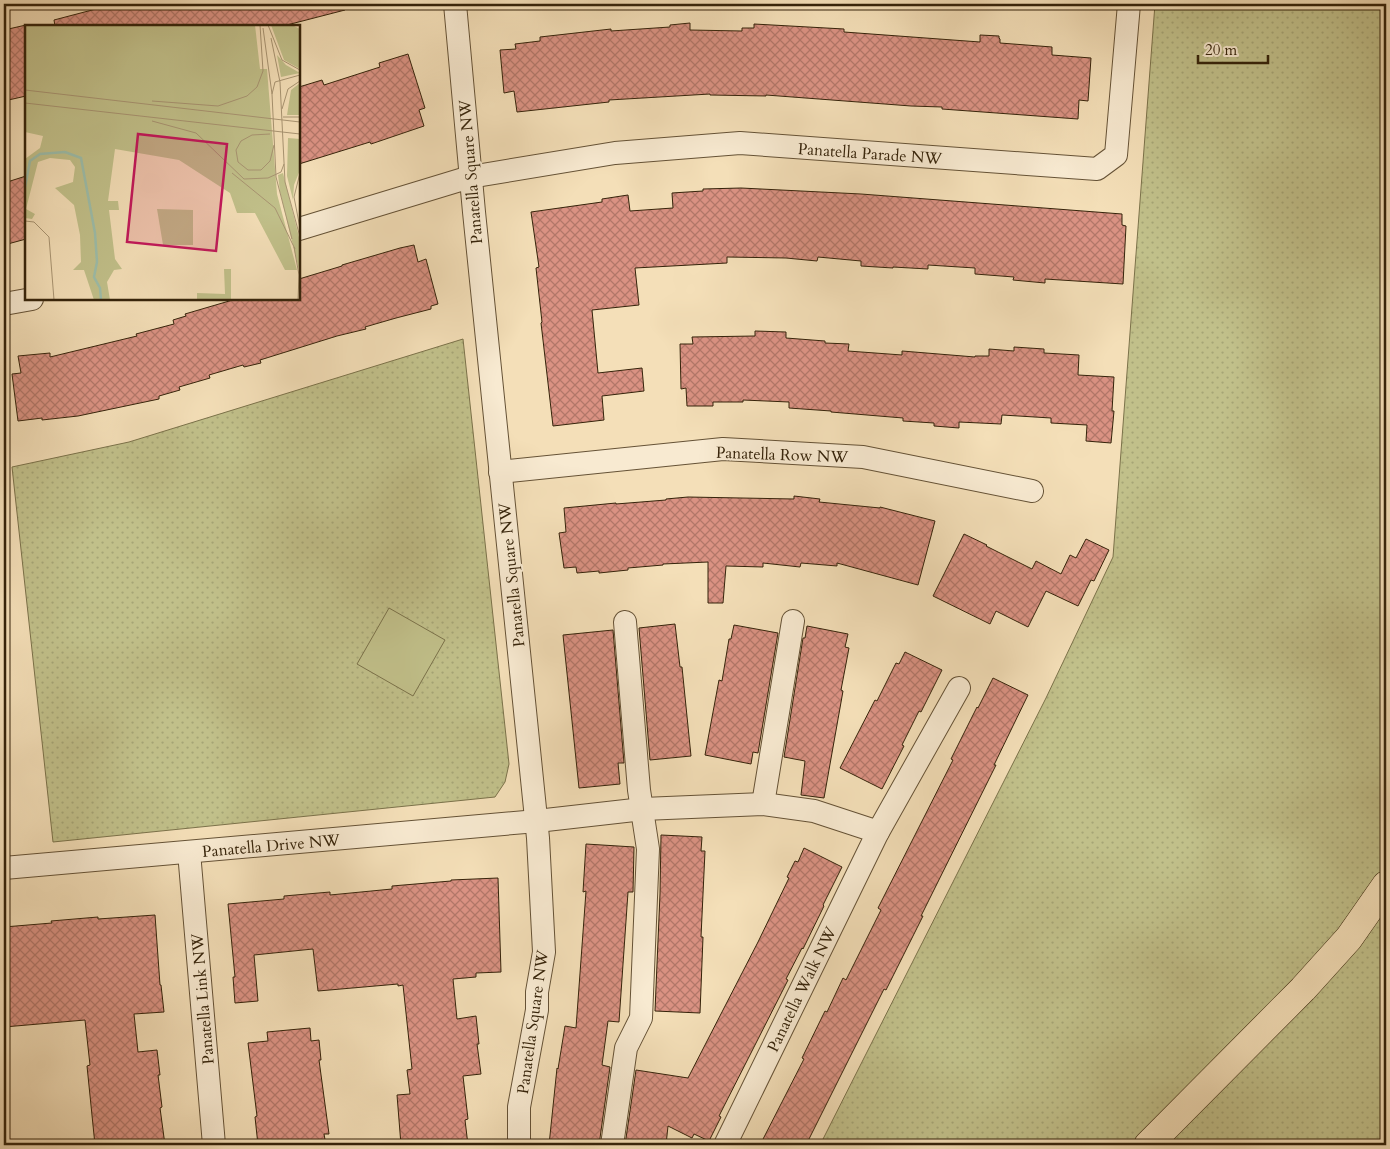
<svg xmlns="http://www.w3.org/2000/svg" width="1390" height="1149" font-family="Cardo,serif">
<style>
.green{fill:url(#green-dots);stroke:#7b724a}
.pitch{fill:#c1c08a;stroke:#7b724a}
.building{fill:url(#building-cross-hatch);stroke:#35230a}
.lines{fill:none;stroke-linecap:round;stroke-linejoin:round}
.minor-casing{stroke:#655236;stroke-width:24}
.motorway-casing{stroke:#35230a;stroke-width:29}
.minor{stroke:#f8ead1;stroke-width:22}
.motorway{stroke:#f4dfb8;stroke-width:28}
.labels{text-anchor:middle;stroke-width:4;stroke-linejoin:round;paint-order:stroke}
.street-label{font-size:16px;fill:#35230a;stroke:#f8ead1}
.inset-river{fill:none;stroke:#9cbdaa;stroke-width:2.5}
.inset-road{fill:none;stroke:#a89472;stroke-width:1}
.view{fill:#c2185b;fill-opacity:0.15;stroke:#c2185b;stroke-width:2.5}
.inset-edge{fill:none;stroke:#35230a;stroke-width:2.5}
</style>
<defs>
<pattern id="green-dots" width="8" height="8" patternUnits="userSpaceOnUse" patternTransform="scale(1.25)"><rect width="8" height="8" fill="#c1c08a"/><path d="M2 2h.1M6 6h.1" fill="none" stroke="#a6a576" stroke-width="1.8" stroke-linecap="round"/></pattern>
<pattern id="building-cross-hatch" width="8" height="8" patternUnits="userSpaceOnUse" patternTransform="scale(1.25)"><rect width="8" height="8" fill="#da9283"/><path d="M0 0l8 8M0 8l8-8" fill="none" stroke="#b27769"/></pattern>
</defs>
<rect width="100%" height="100%" fill="#f4dfb8"/>
<filter id="stains"><feTurbulence type="fractalNoise" baseFrequency=".004" numOctaves="4"/><feColorMatrix values="0 0 0 0 .2 0 0 0 0 .09 0 0 0 0 .02 0 0 0 .5 -.17"/></filter>
<radialGradient id="worn" r=".72"><stop offset=".6" stop-color="#630" stop-opacity="0"/><stop offset="1" stop-color="#630" stop-opacity=".3"/></radialGradient>
<g class="green">
<polygon points="1155,4 1386,4 1386,1145 820,1145 1046,698 1113,557"/>
<polygon points="463,339 509,764 505,782 495,797 53,842 12,467 129,442"/>
</g>
<polygon class="pitch" points="389,608 445,640 413,696 357,664"/>
<g class="building">
<polygon points="115,4 345,4 345,10 283,26 55,26 54,20"/>
<polygon points="690,23 690,30 742,31 742,28 754,28 754,24 844,29 844,32 980,42 980,35 999,36 999,38 1000,39 1000,43 1052,47 1052,55 1091,58 1088,101 1079,100 1078,119 942,109 942,107 911,106 766,95 766,96 710,95 710,94 609,100 609,102 517,112 514,91 504,93 500,50 516,49 515,44 540,41 540,37 611,29 611,31 670,27 670,25"/>
<polygon points="26,25 26,96 4,101 4,30"/>
<polygon points="408,54 425,108 419,110 424,126 371,144 370,142 299,164 299,87 322,80 324,85 380,67 379,63"/>
<polygon points="26,176 26,239 4,245 4,183"/>
<polygon points="741,188 861,194 1122,214 1122,225 1126,226 1123,284 1045,279 1045,283 1013,280 1014,277 975,274 975,268 928,265 928,269 893,267 893,268 861,266 861,261 818,257 817,261 786,258 727,257 727,263 635,268 639,305 592,310 598,373 642,368 644,391 602,396 604,420 553,426 541,323 542,322 536,268 539,267 531,212 602,202 602,199 628,195 630,211 673,208 672,193 703,191 703,189"/>
<polygon points="414,245 418,262 426,259 438,304 431,306 431,309 396,318 365,327 366,329 337,336 260,360 261,363 244,367 243,365 209,375 210,378 179,387 180,390 159,396 159,399 78,416 42,420 42,418 18,421 12,374 21,373 18,356 50,353 50,357 137,336 136,334 174,324 173,320 186,316 185,314 236,299 299,299 299,279 342,266 342,265 400,248"/>
<polygon points="755,331 786,332 786,338 825,341 825,343 849,344 848,351 902,355 902,351 975,357 975,356 989,356 989,349 1014,351 1014,347 1044,349 1044,353 1079,355 1078,375 1114,377 1112,411 1114,411 1111,443 1086,441 1087,425 1051,423 1051,418 1002,415 1001,424 959,422 959,428 934,426 934,423 903,421 903,418 831,412 831,411 789,408 789,402 743,400 743,402 713,402 713,406 687,406 686,388 681,389 680,344 693,344 692,337 755,336"/>
<polygon points="794,496 820,499 819,502 880,508 880,507 935,521 918,585 837,563 837,566 801,563 800,567 763,563 763,567 726,566 723,603 708,603 708,562 663,564 663,565 628,568 628,570 599,573 599,571 577,573 576,567 564,568 559,533 566,532 564,508 616,503 616,504 666,500 666,499 688,497 794,499"/>
<polygon points="964,534 987,545 986,546 1032,569 1036,561 1061,574 1070,555 1076,558 1086,539 1109,550 1094,581 1091,580 1078,606 1046,591 1028,627 996,611 990,624 933,596"/>
<polygon points="675,624 680,667 682,667 691,756 650,760 639,628"/>
<polygon points="734,625 778,633 758,753 753,752 751,764 705,755 719,680 722,681 729,639 731,639"/>
<polygon points="807,626 848,634 845,647 849,648 841,690 843,691 824,798 801,795 805,761 784,757 803,638 805,638"/>
<polygon points="613,630 624,763 618,763 620,784 579,788 563,635"/>
<polygon points="905,652 942,670 921,712 919,711 902,745 904,746 882,789 840,768 875,700 877,701 896,663 899,664"/>
<polygon points="993,678 1028,695 994,765 996,765 921,916 923,916 886,990 884,989 806,1145 760,1145 804,1059 802,1058 825,1011 827,1012 843,978 846,980 881,910 878,908 953,760 951,759 977,707 978,708"/>
<polygon points="661,835 702,837 701,851 705,851 701,937 703,937 700,1013 655,1011 660,894"/>
<polygon points="586,844 634,847 633,892 628,892 619,1022 608,1021 602,1065 610,1067 599,1145 549,1145 557,1068 558,1069 565,1026 576,1028 585,905 586,891 583,892"/>
<polygon points="804,848 842,867 823,905 824,906 803,949 802,948 786,979 788,980 719,1116 721,1117 709,1141 694,1134 692,1138 668,1126 666,1145 625,1145 636,1070 688,1078 758,942 789,878 787,877 795,861 798,862"/>
<polygon points="498,878 501,972 476,973 476,977 453,979 457,1019 476,1016 479,1044 477,1044 481,1074 463,1076 468,1119 465,1120 468,1145 401,1145 397,1095 410,1094 407,1070 412,1069 403,985 398,986 398,984 318,991 313,949 254,955 258,1001 235,1003 233,977 235,977 228,904 284,899 284,896 330,892 330,895 392,889 392,886 451,881 451,880"/>
<polygon points="155,915 160,985 161,985 164,1012 134,1014 138,1052 157,1050 160,1075 158,1075 162,1107 160,1108 165,1145 95,1145 87,1066 90,1065 85,1020 4,1027 4,927 52,923 51,921 98,917 98,919"/>
<polygon points="310,1028 311,1041 319,1040 321,1060 319,1060 329,1134 324,1134 326,1145 258,1145 255,1117 257,1116 248,1043 268,1041 267,1032"/>
</g>
<g class="lines">
<defs>
<g id="minor">
<polyline points="455,4 474,212 538,838 544,952 537,992 537,1010 519,1107 519,1145"/>
<polyline points="299,229 470,177 615,153 740,143 1097,169 1116,155 1129,4"/>
<polyline points="4,304 32,299"/>
<polyline points="500,472 723,449 863,457 1032,491"/>
<polyline points="763,804 793,621"/>
<polyline points="189,852 214,1145"/>
<polyline points="4,868 537,821 643,809 763,804 814,811 878,832"/>
<polyline points="612,1145 626,1048 641,1018 648,849 639,790 625,622"/>
<polyline points="725,1145 878,832 959,688"/>
</g>
<polyline id="motorway" points="1148,1145 1303,989 1349,938 1386,885"/>
</defs>
<use href="#minor" class="minor-casing"/>
<use href="#motorway" class="motorway-casing"/>
<use href="#minor" class="minor"/>
<use href="#motorway" class="motorway"/>
</g>
<g class="labels">
<g class="street-label">
<text transform="translate(870 153) rotate(4)" y="6">Panatella Parade NW</text>
<text transform="translate(470 172) rotate(-95)" y="6">Panatella Square NW</text>
<text transform="translate(782 454) rotate(2)" y="6">Panatella Row NW</text>
<text transform="translate(511 575) rotate(-96)" y="6">Panatella Square NW</text>
<text transform="translate(271 845) rotate(-5)" y="6">Panatella Drive NW</text>
<text transform="translate(801 989) rotate(-64)" y="6">Panatella Walk NW</text>
<text transform="translate(202 999) rotate(-95)" y="6">Panatella Link NW</text>
<text transform="translate(532 1022) rotate(-82)" y="6">Panatella Square NW</text>
</g>
</g>
<g transform="translate(25 25)">
<rect width="275" height="275" fill="#f4dfb8"/>
<path d="M0,0h230l5,44h7l10,125 20,76h-12l-30,-57h-18l-7,-20 -51,-33 -64,-11 -7,52h10l1,9h-10l6,49 7,10 -8,1 -7,12 3,18h-16l-10,-30h-11l8,-8 -1,-27 -6,-30 -19,-17 18,-6 2,-15 -5,-7 -20,-2 -12,4 -12,47 9,5 -3,5 -7,-1v-59l15,-11 3,-12 -18,-4zM246,0h21l8,4v40l-16,-9zM252,30l9,10 14,8 -19,4zM275,58v32h-13l4,-25zM263,113l12,1v31l-6,15 -1,15 -6,-24zM258,148l17,68v33l-20,-82 -2,-17zM132,184l36,1v35h-30zM199,244h7v31h-34v-7l28,1z" fill="#c1c08a"/>
<path class="inset-river" d="M0,162l5,-26 10,-7 25,-2 16,6 14,75 2,29 -3,15 6,11 1,12"/>
<path class="inset-road" d="M243,0l14,35 18,10M238,3l9,66 4,83 16,62M246,13l9,44 5,100 15,55M0,65l275,32M247,69l3,-12 25,-7M127,76l66,5 29,-10 10,-9 6,-16 -3,-46M0,78l275,31M257,84l6,-20 12,-8M258,92h17M127,96l44,12 48,46 24,-1 13,-6 3,-8M245,109l-18,1 -11,6 -5,9 2,12 10,8h13l9,-9 4,-16M207,148l43,35 20,41M275,148l-6,24 6,31M0,196l9,1 15,15 5,63M269,222l5,28 -1,25"/>
<path class="view" d="M113,109l89,10 -11,107 -89,-9z"/>
<rect width="275" height="275" class="inset-edge"/>
</g>
<rect width="1390" height="1149" fill="none" stroke="#f4dfb8" stroke-width="20"/>
<rect x="5" y="5" width="1380" height="1139" fill="none" stroke="#35230a" stroke-width="2.5"/>
<rect x="10" y="10" width="1370" height="1129" fill="none" stroke="#35230a"/>
<path d="M1198 55v8h70v-8" fill="none" stroke="#35230a" stroke-width="2.5"/>
<text x="1205" y="55" font-size="15" fill="#35230a" stroke="#f8ead1" stroke-width="4" paint-order="stroke">20 m</text>
<rect width="100%" height="100%" filter="url(#stains)"/>
<rect width="100%" height="100%" fill="url(#worn)"/>
</svg>
